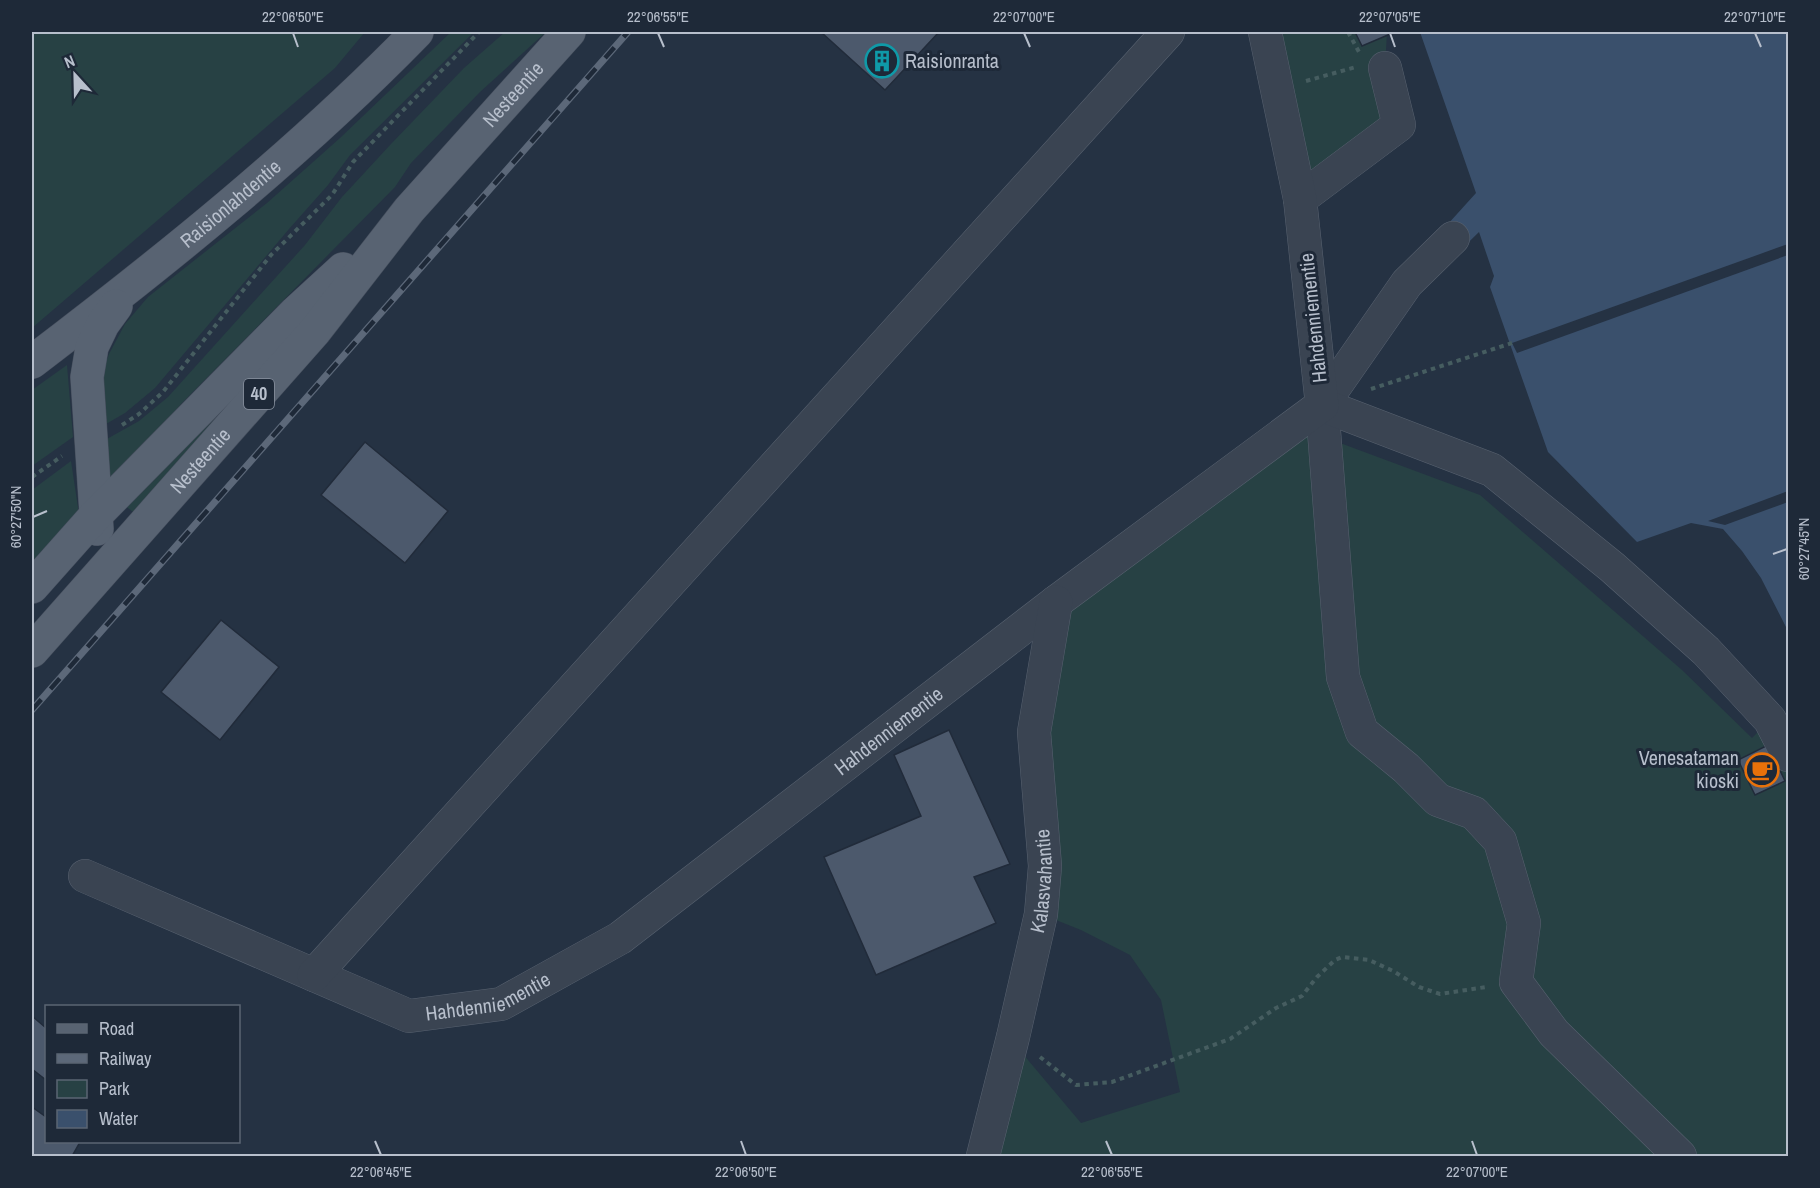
<svg xmlns="http://www.w3.org/2000/svg" width="1820" height="1188" font-family="'Archivo Narrow',sans-serif">
<style>
.green{fill:#274144}
.water{fill:#3a506c}
.pier{fill:#253243}
.building{fill:#4c596c;stroke:#212b3a;stroke-width:1.5}
.lines{fill:none;stroke-linecap:round;stroke-linejoin:round}
.minor-casing{stroke:#586270;stroke-width:34}
.major-casing{stroke:#444d5c;stroke-width:34}
.path{stroke:#465d60;stroke-width:4;stroke-dasharray:4.5 4.5;stroke-linecap:butt}
.minor{stroke:#3a4452;stroke-width:33}
.major{stroke:#586372;stroke-width:33}
.rail-casing{stroke:#5c6879;stroke-width:7}
.rail{stroke:#1e2938;stroke-width:4.5;stroke-dasharray:14;stroke-linecap:butt}
.ticks{fill:none;stroke:#b7bfcc;stroke-width:2}
.labels{text-anchor:middle;stroke-width:6;stroke-linejoin:round;paint-order:stroke}
.shield{fill:#1e2938;stroke:#8992a0;stroke-width:1.5}
.shield-label{font-size:18px;font-weight:bold;fill:#b7bfcc}
.poi-label{font-size:20px;fill:#b7bfcc;stroke:#1e2938;text-anchor:start}
.street-label{font-size:20px;fill:#b7bfcc;stroke:#1e2938}
.neatline{fill:none;stroke:#b7bfcc;stroke-width:2}
.ticks-label{font-size:15px;text-anchor:middle;fill:#b7bfcc}
</style>
<rect width="100%" height="100%" fill="#253243"/>
<g class="green">
<polygon points="32,32 365,32 335,68 32,328"/>
<polygon points="451,32 474,32 350,155 328,185 289,229 155,388 125,413 106,424 99,382 109,354 125,324 148,297 267,203 340,138"/>
<polygon points="505,32 546,32 480,92 411,163 395,187 181,404 107,488 105,440 139,421 168,397 305,245 342,197 391,144 464,68"/>
<polygon points="1265,32 1387,32 1385,68 1399,125 1300,199"/>
<polygon points="269,355 137,515 124,505"/>
<polygon points="67,365 73,437 32,466 32,390"/>
<polygon points="1322,405 1324,437 1480,495 1682,670 1752,738 1770,720 1788,755 1788,1156 983,1156 1012,1041 1081,1123 1180,1092 1161,1000 1130,955 1081,930 1041,914 1034,732 1056,602"/>
<polygon points="71,461 79,514 32,563 32,490"/>
</g>
<polygon class="water" points="1420,32 1788,32 1788,631 1761,578 1742,551 1723,529 1691,523 1637,542 1548,452 1490,287 1494,276 1479,232 1427,283 1410,266 1476,193"/>
<g class="pier">
<polygon points="1788,244 1788,255 1517,353 1512,343"/>
<polygon points="1788,491 1788,502 1725,525 1708,521"/>
</g>
<g class="building">
<polygon points="821,32 939,32 885,90"/>
<polygon points="1355,32 1395,32 1362,46"/>
<polygon points="365,442 448,511 405,563 321,495"/>
<polygon points="221,620 279,667 220,740 161,692"/>
<polygon points="949,730 1010,864 974,877 996,923 876,975 824,857 921,816 894,755"/>
<polygon points="1768,745 1785,781 1755,795 1738,760"/>
<polygon points="32,1016 46,1028 46,1080 32,1069"/>
<polygon points="32,1107 46,1117 46,1142 80,1142 72,1156 32,1156"/>
</g>
<g class="lines">
<defs>
<g id="minor">
<polyline points="1300,199 1399,125 1385,68"/>
<polyline points="1453,238 1407,283 1322,405 1343,677 1362,732 1406,768 1438,800 1474,813 1500,841 1524,923 1516,982 1554,1033 1680,1156"/>
<polyline points="1322,405 1492,470 1612,567 1706,651 1770,720 1788,755"/>
<path id="s1" d="M85,876l324,140 92,-12 119,-66 436,-336 266,-197 -22,-206 -35,-167"/>
<polyline points="314,975 1168,32"/>
<path id="s2" d="M983,1156l30,-119 28,-123 4,-48 -11,-134 22,-130"/>
</g>
<g id="major">
<path id="s3" d="M32,362c134,-102 267,-209 385,-330"/>
<polyline points="97,529 87,377 92,347 103,324 116,306"/>
<polyline points="32,587 96,515 295,313 343,269"/>
<path id="s4" d="M32,651l283,-320 94,-121 160,-178"/>
</g>
</defs>
<use href="#minor" class="minor-casing"/>
<use href="#major" class="major-casing"/>
<g class="path">
<polyline points="1348,32 1359,52"/>
<polyline points="1306,81 1356,67"/>
<polyline points="1371,389 1512,343"/>
<polyline points="122,425 139,414 163,392 271,255 332,195 353,162 479,32"/>
<polyline points="32,477 62,456"/>
<polyline points="1040,1057 1076,1085 1112,1082 1230,1039 1276,1008 1302,996 1317,977 1335,960 1342,957 1369,960 1393,971 1419,987 1440,994 1486,987"/>
</g>
<use href="#minor" class="minor"/>
<use href="#major" class="major"/>
<defs>
<polyline id="rail" points="32,710 628,32"/>
</defs>
<use href="#rail" class="rail-casing"/>
<use href="#rail" class="rail"/>
</g>
<path class="ticks" d="M293,33l5,14M658,33l6,14M1024,33l6,14M1390,33l5,14M1755,33l6,14M33,517l14,-6M1773,554l14,-5M375,1141l6,14M741,1141l5,14M1106,1141l6,14M1472,1141l5,14"/>
<defs>
<symbol id="building-ring" viewBox="-11 -11 22 22"><circle r="9.5" fill="#1e2938" stroke="#0f9aa8" stroke-width="1.5"/><path d="M-4-6H4V6H1V3H-1V6H-4ZM-2.5-4.3h1.7v1.8h-1.7ZM.8-4.3h1.7v1.8H.8ZM-2.5-1h1.7V.8h-1.7ZM.8-1h1.7V.8H.8Z" fill="#0f9aa8"/></symbol>
<symbol id="cafe-ring" viewBox="-11 -11 22 22"><circle r="9.5" fill="#1e2938" stroke="#e8710a" stroke-width="1.5"/><path d="M-5.5-4.5H6V0H3Q3 3.5 0 3.5H-2.5Q-5.5 3.5-5.5 0ZM3-3.2v2h1.7v-2ZM-6 4.5H4V6H-6Z" fill="#e8710a"/></symbol>
</defs>
<g fill-rule="evenodd">
<use href="#building-ring" x="863" y="42" width="38" height="38"/>
<use href="#cafe-ring" x="1743" y="751" width="38" height="38"/>
</g>
<g class="labels">
<rect class="shield" x="244" y="379" width="30" height="30" rx="4.5"/>
<g class="shield-label">
<text x="259" y="400">40</text>
</g>
<g class="poi-label">
<text x="905" y="68">Raisionranta</text>
<text x="1739" y="765" text-anchor="end">Venesataman<tspan x="1739" dy="23">kioski</tspan></text>
</g>
<g class="street-label">
<text dy="7" stroke="none"><textPath href="#s4" startOffset="736">Nesteentie</textPath></text>
<text dy="7" stroke="none"><textPath href="#s3" startOffset="254">Raisionlahdentie</textPath></text>
<text transform="translate(1313 318) rotate(-96)" y="7">Hahdenniementie</text>
<text dy="7" stroke="none"><textPath href="#s4" startOffset="254">Nesteentie</textPath></text>
<text dy="7" stroke="none"><textPath href="#s1" startOffset="921">Hahdenniementie</textPath></text>
<text dy="7" stroke="none"><textPath href="#s2" startOffset="282">Kalasvahantie</textPath></text>
<text dy="7" stroke="none"><textPath href="#s1" startOffset="435">Hahdenniementie</textPath></text>
</g>
</g>
<rect width="1820" height="1188" fill="none" stroke="#1e2938" stroke-width="66"/>
<rect x="45" y="1005" width="195" height="138" fill="#1e2938" stroke="#5b6573" stroke-width="1.5"/>
<rect x="57" y="1024" width="30" height="9" fill="#586372" stroke="#5b6573" stroke-width="1.5"/>
<text x="99" y="1035" font-size="18" fill="#b7bfcc">Road</text>
<rect x="57" y="1054" width="30" height="9" fill="#5c6879" stroke="#5b6573" stroke-width="1.5"/>
<text x="99" y="1065" font-size="18" fill="#b7bfcc">Railway</text>
<rect x="57" y="1080" width="30" height="18" fill="#274144" stroke="#5b6573" stroke-width="1.5"/>
<text x="99" y="1095" font-size="18" fill="#b7bfcc">Park</text>
<rect x="57" y="1110" width="30" height="18" fill="#3a506c" stroke="#5b6573" stroke-width="1.5"/>
<text x="99" y="1125" font-size="18" fill="#b7bfcc">Water</text>
<g transform="translate(75 75) rotate(338)" stroke="#1e2938" stroke-width="4.5" paint-order="stroke">
<path d="M0-4.5L10 22L0 15L-10 22Z" fill="#b7bfcc"/>
<text y="-9" font-size="16" font-weight="bold" text-anchor="middle" fill="#b7bfcc">N</text>
</g>
<rect x="33" y="33" width="1754" height="1122" class="neatline"/>
<g class="ticks-label">
<text x="293" y="22">22°06'50"E</text>
<text x="658" y="22">22°06'55"E</text>
<text x="1024" y="22">22°07'00"E</text>
<text x="1390" y="22">22°07'05"E</text>
<text x="1755" y="22">22°07'10"E</text>
<text transform="translate(16 517) rotate(-90)" y="5">60°27'50"N</text>
<text transform="translate(1804 549) rotate(-90)" y="5">60°27'45"N</text>
<text x="381" y="1177">22°06'45"E</text>
<text x="746" y="1177">22°06'50"E</text>
<text x="1112" y="1177">22°06'55"E</text>
<text x="1477" y="1177">22°07'00"E</text>
</g>
</svg>
